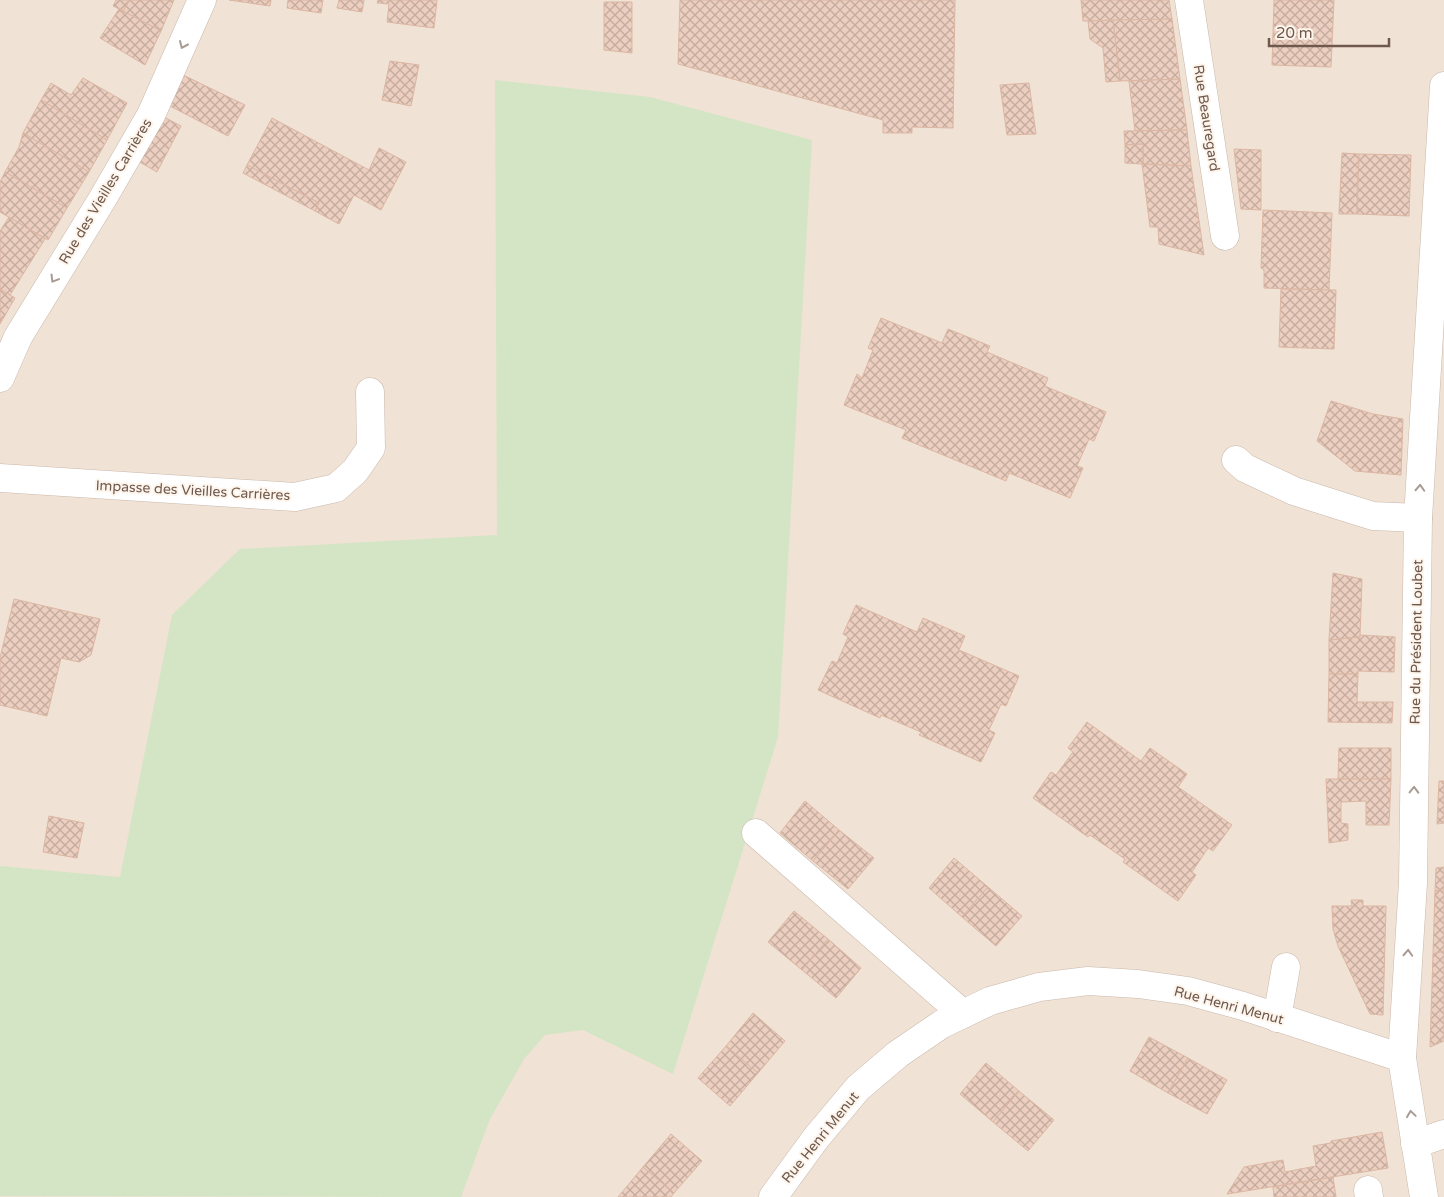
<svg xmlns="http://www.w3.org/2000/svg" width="1444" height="1197" font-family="'Varela Round',sans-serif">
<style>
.residential{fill:#f0e2d4}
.grass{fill:#d3e5c5}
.building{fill:url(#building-cross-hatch);stroke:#dcb6a2}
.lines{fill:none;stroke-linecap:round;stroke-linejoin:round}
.minor-casing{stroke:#c9b8ac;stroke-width:29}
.minor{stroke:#fff;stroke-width:28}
.oneway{stroke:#a99b94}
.labels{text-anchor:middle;stroke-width:4;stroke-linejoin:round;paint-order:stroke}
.street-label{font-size:14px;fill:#6f584d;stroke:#fdf5eb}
</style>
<defs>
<pattern id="building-cross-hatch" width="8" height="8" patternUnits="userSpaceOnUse" patternTransform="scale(1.25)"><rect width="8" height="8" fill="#eccfc0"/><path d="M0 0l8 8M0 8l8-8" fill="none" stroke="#c3ab9e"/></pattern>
</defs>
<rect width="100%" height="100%" fill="#f9f1e5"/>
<rect class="residential" x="0" y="0" width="1444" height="1197"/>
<polygon class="grass" points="495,80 650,97 812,140 778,737 673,1074 583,1030 545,1035 524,1059 490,1119 461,1197 0,1196 0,866 120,877 172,615 240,549 497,535"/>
<g class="building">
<polygon points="116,0 130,0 123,11 113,6"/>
<polygon points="130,0 174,0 161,31 123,11"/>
<polygon points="229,0 271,0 270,6"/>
<polygon points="288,0 323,0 321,13 287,8"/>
<polygon points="339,0 364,0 362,12 337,8"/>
<polygon points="378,0 437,0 434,28 387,22 389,4 377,3"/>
<polygon points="680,0 955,0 953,128 912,127 912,133 883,133 883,120 678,64"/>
<polygon points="1081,0 1169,0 1172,19 1083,21"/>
<polygon points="1274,0 1334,0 1331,67 1272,65"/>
<polygon points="604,2 632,2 632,53 604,50"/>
<polygon points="119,9 161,31 145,65 100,38"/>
<polygon points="1172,19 1180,79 1120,81 1113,20"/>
<polygon points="1113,20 1120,81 1106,82 1103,48 1090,39 1088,21"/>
<polygon points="390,61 419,65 411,106 382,100"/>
<polygon points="181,74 245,105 228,136 168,105"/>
<polygon points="83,78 127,103 107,140 41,100 51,83 71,95"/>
<polygon points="1180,79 1187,130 1135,131 1129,81"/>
<polygon points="1029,83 1036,134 1007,135 1000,85"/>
<polygon points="41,100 107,140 89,172 23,133"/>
<polygon points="162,116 181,126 157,172 138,161"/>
<polygon points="272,118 369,170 379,148 406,162 381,210 354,195 339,224 315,211 319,203 247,165"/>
<polygon points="1187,130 1191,166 1143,164 1143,144 1125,145 1124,131"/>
<polygon points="23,133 89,172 67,208 5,172 19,147"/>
<polygon points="1143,144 1143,164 1125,163 1125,145"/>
<polygon points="1234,149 1261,150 1261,210 1241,209"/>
<polygon points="1342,153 1359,154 1357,214 1339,214"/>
<polygon points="1359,154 1411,155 1409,216 1357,214"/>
<polygon points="1142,164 1191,166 1204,255 1159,244 1158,227 1150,227"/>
<polygon points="247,165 319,203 315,211 243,173"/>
<polygon points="5,172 67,208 48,240 0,212 0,182"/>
<polygon points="1263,210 1332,213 1329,290 1264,288 1264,270 1261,268"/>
<polygon points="9,217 45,239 10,295 0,289 0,231"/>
<polygon points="0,289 15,298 0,324"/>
<polygon points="1281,289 1336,290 1334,349 1279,347"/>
<polygon points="881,318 942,343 948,329 990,346 987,352 1048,378 1045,386 1106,412 1094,441 1089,439 1077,466 1083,468 1070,498 1009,473 1006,481 902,438 906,430 844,405 857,374 862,378 873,350 868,348"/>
<polygon points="1331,401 1373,414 1403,419 1401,475 1355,471 1317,441"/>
<polygon points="1333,573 1362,579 1360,637 1329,640"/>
<polygon points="14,599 100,619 91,655 79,662 61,658 47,716 0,705 0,658"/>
<polygon points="856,605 917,632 923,618 965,636 959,650 1019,676 1006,706 1001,704 989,730 995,733 981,762 919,735 921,732 881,715 880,718 818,690 832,661 837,663 848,637 843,634"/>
<polygon points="1360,635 1395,637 1394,672 1358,671 1358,674 1329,674 1329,640 1360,637"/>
<polygon points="1329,674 1358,674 1357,702 1393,702 1392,723 1328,722"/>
<polygon points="1087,722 1141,761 1150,748 1187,774 1178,787 1232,825 1213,851 1208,848 1192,872 1196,875 1178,901 1123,862 1125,859 1090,835 1088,837 1033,798 1051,772 1056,775 1073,752 1068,748"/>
<polygon points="1339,748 1391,748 1391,779 1338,779"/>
<polygon points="1326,779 1391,779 1389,825 1366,825 1366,801 1341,802 1341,823 1348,824 1348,840 1329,843"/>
<polygon points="1439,781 1444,781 1444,823 1437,824"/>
<polygon points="805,801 839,830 813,861 780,833"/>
<polygon points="49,816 84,823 77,858 43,852"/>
<polygon points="839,830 874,858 848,889 813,861"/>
<polygon points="954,858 988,887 962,917 929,888"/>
<polygon points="1444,867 1444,889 1435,891 1436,868"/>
<polygon points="988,887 1022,916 996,946 962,917"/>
<polygon points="1444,889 1444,951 1433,954 1435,891"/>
<polygon points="1351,900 1363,900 1363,906 1386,906 1383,1015 1370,1014 1338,946 1333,929 1332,906 1352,906"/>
<polygon points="794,911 828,939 802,970 768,942"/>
<polygon points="828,939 861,968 836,998 802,970"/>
<polygon points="1444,951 1444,1041 1430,1047 1433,954"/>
<polygon points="753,1013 785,1041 758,1073 726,1046"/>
<polygon points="1149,1037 1188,1058 1168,1093 1130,1071"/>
<polygon points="726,1046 758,1073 730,1106 698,1078"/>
<polygon points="1188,1058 1227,1080 1207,1114 1168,1093"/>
<polygon points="986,1063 1019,1091 993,1122 960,1094"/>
<polygon points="1019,1091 1054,1120 1028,1151 993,1122"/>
<polygon points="1382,1132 1388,1168 1227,1194 1244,1167 1283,1160 1285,1172 1316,1166 1313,1146 1331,1143 1331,1141"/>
<polygon points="671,1134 702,1161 674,1193 643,1167"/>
<polygon points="643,1167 674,1193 671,1197 618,1197"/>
<polygon points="1333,1177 1336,1197 1274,1197 1273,1187"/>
</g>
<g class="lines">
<defs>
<g id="minor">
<polyline points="1189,0 1225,236"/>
<polyline points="0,378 18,337 103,198 151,115 202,0"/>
<polyline points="1236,460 1245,468 1294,491 1344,507 1373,516 1418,518"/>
<polyline points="0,478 295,497 336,488 355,471 371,448 370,392"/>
<polyline points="756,833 963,1014"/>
<polyline points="1277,1018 1286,967"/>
<polyline points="1415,1144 1444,1134"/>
<polyline points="1368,1190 1369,1197"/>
<polyline points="773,1197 816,1138 858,1088 898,1054 942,1024 990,1001 1039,987 1088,981 1138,984 1188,991 1243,1006 1402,1058"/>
<polyline points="1424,1197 1402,1058 1413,883 1418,518 1444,86"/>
</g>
</defs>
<use href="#minor" class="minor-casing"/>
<use href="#minor" class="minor"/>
</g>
<defs><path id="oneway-chevron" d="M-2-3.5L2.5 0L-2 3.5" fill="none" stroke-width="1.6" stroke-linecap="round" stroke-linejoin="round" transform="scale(1.25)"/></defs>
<g class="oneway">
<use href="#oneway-chevron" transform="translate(183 45) rotate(114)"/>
<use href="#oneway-chevron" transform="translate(54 279) rotate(121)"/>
<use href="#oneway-chevron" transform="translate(1420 488) rotate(-87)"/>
<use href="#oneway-chevron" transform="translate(1414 790) rotate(-89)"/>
<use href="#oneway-chevron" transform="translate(1408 953) rotate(-87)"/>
<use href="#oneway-chevron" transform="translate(1411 1114) rotate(-98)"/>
</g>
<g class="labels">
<g class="street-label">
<text transform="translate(1207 118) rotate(81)" y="5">Rue Beauregard</text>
<text transform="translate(105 191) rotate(-59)" y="5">Rue des Vieilles Carrières</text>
<text transform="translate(193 490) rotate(3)" y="5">Impasse des Vieilles Carrières</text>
<text transform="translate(1416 642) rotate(-89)" y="5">Rue du Président Loubet</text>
<text transform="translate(1229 1005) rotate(15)" y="5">Rue Henri Menut</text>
<text transform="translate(820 1137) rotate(-51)" y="5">Rue Henri Menut</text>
</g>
</g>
<path d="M1269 38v8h120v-8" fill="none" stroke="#6f584d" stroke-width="2.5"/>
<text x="1276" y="38" font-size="15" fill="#6f584d" stroke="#fdf5eb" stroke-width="4" paint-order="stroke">20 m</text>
</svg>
